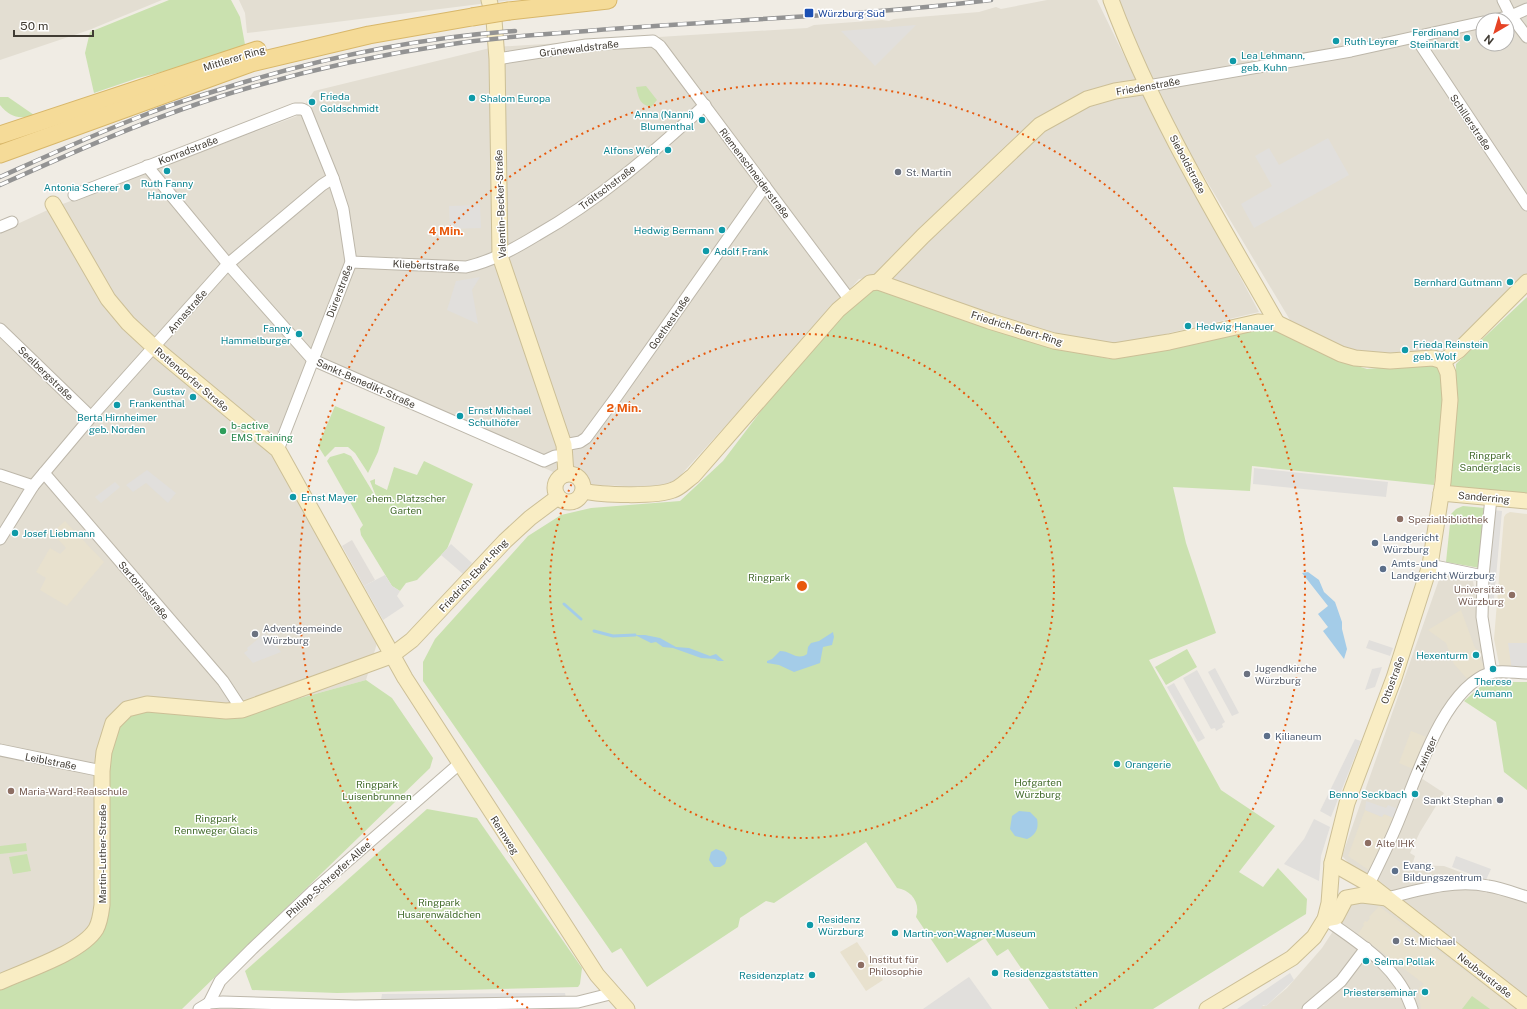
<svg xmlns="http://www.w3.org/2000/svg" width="1527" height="1009" font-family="'Public Sans',sans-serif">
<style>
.residential{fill:#e3ded2;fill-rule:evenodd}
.industrial{fill:#e2ded9}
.education{fill:#e8e1ce}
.green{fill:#cae1af}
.parking{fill:#e1dfdc}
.water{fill:#a4cce8}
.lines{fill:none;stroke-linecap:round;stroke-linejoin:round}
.stream{stroke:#a4cce8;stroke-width:3}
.street-casing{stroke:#bdb7aa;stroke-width:13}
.secondary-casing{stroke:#ccbf96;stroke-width:17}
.primary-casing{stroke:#d8b76a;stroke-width:19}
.street{stroke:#fff;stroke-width:11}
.secondary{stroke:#f9edc4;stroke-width:15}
.primary{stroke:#f5db98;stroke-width:17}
.rail-casing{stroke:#939393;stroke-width:4.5}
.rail{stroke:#fff;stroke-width:3;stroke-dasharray:9;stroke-linecap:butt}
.primary-bridge-casing{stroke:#d8b76a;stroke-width:19;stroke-linecap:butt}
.primary-bridge{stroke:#f5db98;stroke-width:17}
.ring{fill:none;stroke:#e8590c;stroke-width:2;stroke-dasharray:2 4}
.transit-dot{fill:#1a4fb4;stroke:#fff;stroke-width:1.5}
.culture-dot{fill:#0f9aa8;stroke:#fff;stroke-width:1.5}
.worship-dot{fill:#6b7280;stroke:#fff;stroke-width:1.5}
.leisure-dot{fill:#2e9e5b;stroke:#fff;stroke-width:1.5}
.education-dot{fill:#8d6e63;stroke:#fff;stroke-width:1.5}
.service-dot{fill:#5c6f8a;stroke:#fff;stroke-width:1.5}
.labels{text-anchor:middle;stroke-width:3;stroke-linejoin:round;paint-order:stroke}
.transit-label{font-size:10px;fill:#164399;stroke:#fff;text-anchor:start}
.culture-label{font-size:10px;fill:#0d838f;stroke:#fff;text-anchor:start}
.street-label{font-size:10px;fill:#413c34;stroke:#fff}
.worship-label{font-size:10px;fill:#5b616d;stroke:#fff;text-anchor:start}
.leisure-label{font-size:10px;fill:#27864d;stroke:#fff;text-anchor:start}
.park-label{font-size:10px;fill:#456d2e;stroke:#fff}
.education-label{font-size:10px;fill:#785e54;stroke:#fff;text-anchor:start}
.service-label{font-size:10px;fill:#4e5e75;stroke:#fff;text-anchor:start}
.centre{fill:#e8590c;stroke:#fff;stroke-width:2}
.ring-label{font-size:12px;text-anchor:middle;font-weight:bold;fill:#e8590c;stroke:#fff;stroke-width:3;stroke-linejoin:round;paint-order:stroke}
</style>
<rect width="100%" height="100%" fill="#f0ece4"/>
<g class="residential">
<polygon points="0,0 162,0 89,30 0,60"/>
<polygon points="239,0 513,0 247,33 245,13"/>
<polygon points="1047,0 1097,0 1155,119 1259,312 1114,346 1055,338 873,277 859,279 669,488 580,484 316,366 279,453 378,640 366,680 239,715 95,930 0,984 0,232 52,208 297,116 314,91 494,47 807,28 814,25 882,20 889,21 894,19 979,12 996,7 1001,9"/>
<path d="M1117,0h410v277l-74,68 -9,5 -55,6 -34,-4 -12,-4 -53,-28 -121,-202zM1483,20h24v24h-24z"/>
<polygon points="1441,574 1473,581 1489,671 1456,704 1418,776 1444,793 1420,832 1410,853 1415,856 1412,865 1444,866 1527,897 1527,1009 1261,1009 1261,1006 1266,1006 1287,988 1322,948 1366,881 1342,856"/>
</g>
<polygon class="industrial" points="352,540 375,580 364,586 342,546"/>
<g class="education">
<polygon points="1510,512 1527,514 1527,671 1500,669 1494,639 1504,517 1506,514"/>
<polygon points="65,521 104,562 67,606 40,590 46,578 36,572 50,548 60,554 66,548 52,533"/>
<polygon points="1461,610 1475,648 1481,652 1480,659 1485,667 1469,681 1454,664 1446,643 1428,630"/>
<polygon points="1411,731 1426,737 1413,769 1399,763"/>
<polygon points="1365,810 1382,817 1383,814 1394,818 1370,871 1348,856"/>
<polygon points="1379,906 1516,1009 1421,1009 1419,998 1419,988 1424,984 1358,934 1364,925 1363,924 1365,921 1367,922 1370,918 1369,917"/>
<polygon points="857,942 883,980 866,991 840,952"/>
</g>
<g class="green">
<polygon points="169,0 231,0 240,17 246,50 138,78 94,93 85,53 90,32"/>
<path d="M646,86l11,14 -6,7c-12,-3 -12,-9 -15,-20z"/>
<path d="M0,97h8l26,18c-15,5 -24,2 -34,-10z"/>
<path d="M870,284l180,63 61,12 151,-31 15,3 61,29 29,9 77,-7 5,9 -15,114 -182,-19 -2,25 -77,-4 13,56 30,90 -67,27 72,130 54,36 -36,46 24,15 15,-19 29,31 -1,15 -153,95h-104l-41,-60 -11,7 -12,-18 -38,25 -31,-46c5,-14 -5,-27 -19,-29l-31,-46 -92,61 -8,-2 -26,17 -2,9 -91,60 -26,-39 -9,5 -189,-272v-19l12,-23 93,-103 33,-21 30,-7 89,-7 43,-40 105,-138z"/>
<polygon points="1527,297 1527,501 1448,497 1454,448 1456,364"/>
<polygon points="335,406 385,427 378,452 368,473 355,453 348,447 335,447 325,457 318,446"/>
<polygon points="344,453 351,456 377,499 370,481 375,479 375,484 387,490 394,467 417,475 424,461 473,484 447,549 417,580 406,583 400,591 392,586 361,535 360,529 363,525 327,461 330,457"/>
<polygon points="1463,506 1485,508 1480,568 1446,562 1451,514 1456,509"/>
<polygon points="1187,649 1197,667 1166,685 1155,667"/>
<polygon points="366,680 392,698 433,758 430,768 182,1009 0,1009 0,984 95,930 105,802 114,726 129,711 239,715"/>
<polygon points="1486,682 1527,682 1527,790 1504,772 1496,722 1464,701"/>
<polygon points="427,809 477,818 582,968 580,984 578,987 337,993 252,990 245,971"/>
<polygon points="26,843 27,851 0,854 0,846"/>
<polygon points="27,854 31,871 13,874 9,857"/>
<polygon points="1472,996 1490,1009 1462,1009"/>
</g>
<g class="parking">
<polygon points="916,25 875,66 841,31"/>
<polygon points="1328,138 1349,175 1254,228 1241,204 1272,186 1255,156 1269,148 1279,165"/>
<polygon points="480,205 481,228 450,229 449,206"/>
<polygon points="480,277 472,290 478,324 447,310 456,281"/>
<polygon points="1254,468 1388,482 1386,497 1253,484"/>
<polygon points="147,470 176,493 168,503 146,483 133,492 126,485"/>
<polygon points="115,482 120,487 101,503 95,497"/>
<polygon points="1493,510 1502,511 1494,599 1485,598"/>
<polygon points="451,544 472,563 463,574 441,555"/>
<polygon points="385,575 392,586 400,591 397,596 404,606 383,620 364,586"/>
<polygon points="265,633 281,652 253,663 244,653 248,650 247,648"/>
<polygon points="1369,640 1393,648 1390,656 1366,648"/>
<polygon points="1508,643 1527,643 1527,671 1512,671"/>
<polygon points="1382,667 1375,687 1365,690 1372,669"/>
<polygon points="1215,668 1239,713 1232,716 1208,672"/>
<polygon points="1197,670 1225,722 1222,724 1223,727 1216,731 1215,728 1211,729 1183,678"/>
<polygon points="1174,683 1205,738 1198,742 1167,687"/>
<polygon points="1355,739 1361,741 1331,817 1320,811"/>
<polygon points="1366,801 1386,808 1388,805 1398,809 1394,818 1384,814 1382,817 1365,810"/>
<polygon points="1314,819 1330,827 1321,856 1319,881 1284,864 1304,839"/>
<polygon points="1456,856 1491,869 1486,880 1452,867"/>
<polygon points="1290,973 1294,980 1266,1006 1263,1005 1261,1009 1237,1009"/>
<polygon points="969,977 992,1009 923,1009 963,981"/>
<polygon points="565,993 566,998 381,1000 382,994"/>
</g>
<g class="water">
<polygon points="1308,572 1319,580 1324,592 1335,602 1342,622 1342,629 1347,649 1344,659 1323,631 1328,627 1318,614 1328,606 1302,573"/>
<path d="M833,632l1,5 -2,8 -9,2 -3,16 -26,9 -15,-7 -12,-2v-2l5,-2 8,-8c11,0 17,10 27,3l1,-7 3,-4 8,-2z"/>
<polygon points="635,635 645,635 660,638 676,647 689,648 710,656 716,654 724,661 718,661 715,659 701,658 673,648 663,647 656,642 651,643"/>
<path d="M1019,811l11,1 7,7c2,9 -1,16 -10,20l-12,-3 -5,-7 2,-13z"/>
<polygon points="716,849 724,852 727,858 725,864 720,867 714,867 709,860 711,852"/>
</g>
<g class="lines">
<g class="stream">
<polyline points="564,604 581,619"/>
<polyline points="594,631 613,636 635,635"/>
</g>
<defs>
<g id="street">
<polyline points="1503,0 1511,16 1527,37"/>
<polyline points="1494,20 1511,16 1527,9"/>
<polyline points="1419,37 1422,47 1527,205"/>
<polyline points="497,59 586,45 653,41 660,46 850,300"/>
<polyline points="1148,86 1351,51 1483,22"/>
<polyline points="147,166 228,264 313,360 544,461 555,456 565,456"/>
<polyline points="74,195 295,109 302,109 306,111 333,178 343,209 351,262 278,450"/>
<polyline points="0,227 12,222"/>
<path d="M351,262l115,5c26,-6 48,-18 71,-32 62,-35 116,-82 168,-130"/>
<polyline points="0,329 91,417"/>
<polyline points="564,445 580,442 586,438 617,396 765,186"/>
<polyline points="44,473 223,681 242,710"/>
<polyline points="0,475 33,486"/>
<polyline points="1491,498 1483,576 1482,617 1491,673"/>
<polyline points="0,539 33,486 91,417 228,264 322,185 333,178"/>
<polyline points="1430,565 1483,576"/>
<polyline points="0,750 102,771"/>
<path d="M1369,884c11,-22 22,-44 31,-67 17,-41 44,-129 90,-144 10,-3 26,0 37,0"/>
<path d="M1387,898c32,-8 68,-19 101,-12 13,2 26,7 39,11"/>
<path d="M1325,919c34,24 74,48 87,90"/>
<polyline points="209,1003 220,981 252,949 312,892 459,764"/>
<polyline points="199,1009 209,1003 223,1002 355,1006 578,1002 614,993"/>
<polyline points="1308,1009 1341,981 1366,948"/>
</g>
<g id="secondary">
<polyline points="489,0 494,20 497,59 500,256 564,445 566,474"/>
<path d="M1111,0c42,113 106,218 166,323"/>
<polyline points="53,204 108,299 128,323 155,348 278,450 405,678 597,975 627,1009"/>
<polyline points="878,282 923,236 1040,125 1087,99 1115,91 1148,86"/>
<polyline points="1443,361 1459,350 1527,282"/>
<circle cx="569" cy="488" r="14"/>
<path d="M583,491c18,4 73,6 90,-1 7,-2 14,-10 20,-14l145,-166 32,-27 8,-1 111,39 65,20 60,10 55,-9 89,-20 19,1 64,31 14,4 35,3 43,-3 10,3"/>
<polyline points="1441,493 1527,501"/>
<polyline points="1332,863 1369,884 1527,1007"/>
<polyline points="1325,919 1336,917 1346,898 1362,895 1387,898"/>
<path d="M0,982c26,-12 81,-29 96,-53 4,-7 5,-16 6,-24v-134l2,-19 9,-29 14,-14 20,-5 79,7 16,-1 149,-54 21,-16 93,-99 25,-23 28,-21"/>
<polyline points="1207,1009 1292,958 1314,937 1325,919 1329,903 1332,863 1347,803 1394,678 1430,565 1443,482 1450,400 1448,373 1443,361"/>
</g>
<g id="primary">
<polyline points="509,11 608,0"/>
<polyline points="0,135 257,50"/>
<polyline points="0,154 251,63 369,35 472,17"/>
</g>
</defs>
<use href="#street" class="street-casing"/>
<use href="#secondary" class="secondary-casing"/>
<use href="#primary" class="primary-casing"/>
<use href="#street" class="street"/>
<use href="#secondary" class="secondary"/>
<use href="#primary" class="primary"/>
<defs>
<g id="rail">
<path d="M0,177c49,-22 97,-44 147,-63 25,-10 52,-18 78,-26 93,-29 191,-50 290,-57"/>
<path d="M0,185c67,-30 134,-60 203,-83 79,-26 161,-45 243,-57 42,-7 85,-10 127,-13 139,-12 279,-15 418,-32"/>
</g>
</defs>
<use href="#rail" class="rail-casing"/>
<use href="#rail" class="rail"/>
<defs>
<polyline id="primary-bridge" points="472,17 509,11"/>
</defs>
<use href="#primary-bridge" class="primary-bridge-casing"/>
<use href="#primary-bridge" class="primary-bridge"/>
</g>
<g class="ring">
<circle cx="802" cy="586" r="252"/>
<path d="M528 1008A503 503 0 1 1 1076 1008"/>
</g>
<rect class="transit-dot" x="804" y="8" width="10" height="10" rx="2"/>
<g class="culture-dot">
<circle cx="1467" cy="38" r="4"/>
<circle cx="1336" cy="41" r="4"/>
<circle cx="1233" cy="61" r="4"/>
<circle cx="472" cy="98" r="4"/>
<circle cx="312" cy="102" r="4"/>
<circle cx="702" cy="120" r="4"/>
<circle cx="668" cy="150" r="4"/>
<circle cx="167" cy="171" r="4"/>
<circle cx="127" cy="187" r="4"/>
<circle cx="722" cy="230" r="4"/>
<circle cx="706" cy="251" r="4"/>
<circle cx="1510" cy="282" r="4"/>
<circle cx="1188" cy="326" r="4"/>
<circle cx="299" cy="334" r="4"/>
<circle cx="1405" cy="350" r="4"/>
<circle cx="193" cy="397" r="4"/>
<circle cx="117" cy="405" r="4"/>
<circle cx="460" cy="416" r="4"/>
<circle cx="293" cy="497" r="4"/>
<circle cx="15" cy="533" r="4"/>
<circle cx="1476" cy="655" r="4"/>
<circle cx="1493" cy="669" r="4"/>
<circle cx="1117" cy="764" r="4"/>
<circle cx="1415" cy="794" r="4"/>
<circle cx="810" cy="925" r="4"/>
<circle cx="895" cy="933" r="4"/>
<circle cx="1366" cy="961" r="4"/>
<circle cx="995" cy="973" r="4"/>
<circle cx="812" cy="975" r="4"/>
<circle cx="1425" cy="992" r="4"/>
</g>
<g class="worship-dot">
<circle cx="898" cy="172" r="4"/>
<circle cx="255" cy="634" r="4"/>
<circle cx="1247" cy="674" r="4"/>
<circle cx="1500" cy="800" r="4"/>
<circle cx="1396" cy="941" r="4"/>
</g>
<circle class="leisure-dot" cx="223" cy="431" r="4"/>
<g class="education-dot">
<circle cx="1400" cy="519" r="4"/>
<circle cx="1512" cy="595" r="4"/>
<circle cx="11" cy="791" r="4"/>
<circle cx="1368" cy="843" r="4"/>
<circle cx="861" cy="965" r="4"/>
</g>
<g class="service-dot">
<circle cx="1375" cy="543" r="4"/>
<circle cx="1383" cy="569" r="4"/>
<circle cx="1267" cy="736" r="4"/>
<circle cx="1395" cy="871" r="4"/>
</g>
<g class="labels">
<g class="transit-label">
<text x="818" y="17">Würzburg Süd</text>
</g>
<g class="culture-label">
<text x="1459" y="36" text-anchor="end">Ferdinand<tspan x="1459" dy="12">Steinhardt</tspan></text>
<text x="1344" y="45">Ruth Leyrer</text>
<text x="1241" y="59">Lea Lehmann,<tspan x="1241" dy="12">geb. Kuhn</tspan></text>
<text x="320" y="100">Frieda<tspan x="320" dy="12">Goldschmidt</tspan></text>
<text x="480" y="102">Shalom Europa</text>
<text x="694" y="118" text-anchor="end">Anna (Nanni)<tspan x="694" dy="12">Blumenthal</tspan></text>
<text x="660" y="154" text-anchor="end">Alfons Wehr</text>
<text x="167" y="187" text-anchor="middle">Ruth Fanny<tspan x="167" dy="12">Hanover</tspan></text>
<text x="119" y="191" text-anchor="end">Antonia Scherer</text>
<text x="714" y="234" text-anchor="end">Hedwig Bermann</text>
<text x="714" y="255">Adolf Frank</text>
<text x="1502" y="286" text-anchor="end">Bernhard Gutmann</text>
<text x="1196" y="330">Hedwig Hanauer</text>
<text x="291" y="332" text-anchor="end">Fanny<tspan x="291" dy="12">Hammelburger</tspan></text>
<text x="1413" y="348">Frieda Reinstein<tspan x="1413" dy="12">geb. Wolf</tspan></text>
<text x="185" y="395" text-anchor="end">Gustav<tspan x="185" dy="12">Frankenthal</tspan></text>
<text x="468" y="414">Ernst Michael<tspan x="468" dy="12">Schulhöfer</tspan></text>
<text x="117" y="421" text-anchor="middle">Berta Hirnheimer<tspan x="117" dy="12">geb. Norden</tspan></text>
<text x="301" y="501">Ernst Mayer</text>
<text x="23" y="537">Josef Liebmann</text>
<text x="1468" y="659" text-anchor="end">Hexenturm</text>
<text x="1493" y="685" text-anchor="middle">Therese<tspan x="1493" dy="12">Aumann</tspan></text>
<text x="1125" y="768">Orangerie</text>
<text x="1407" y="798" text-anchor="end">Benno Seckbach</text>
<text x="818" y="923">Residenz<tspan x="818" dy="12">Würzburg</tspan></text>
<text x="903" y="937">Martin-von-Wagner-Museum</text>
<text x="1374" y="965">Selma Pollak</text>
<text x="1003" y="977">Residenzgaststätten</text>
<text x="804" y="979" text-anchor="end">Residenzplatz</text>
<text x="1417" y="996" text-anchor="end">Priesterseminar</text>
</g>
<g class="street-label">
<text transform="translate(579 48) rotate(-7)" y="4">Grünewaldstraße</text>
<text transform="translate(234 58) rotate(-17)" y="4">Mittlerer Ring</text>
<text transform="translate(1148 86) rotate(-10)" y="4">Friedenstraße</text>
<text transform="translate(1471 122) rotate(56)" y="4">Schillerstraße</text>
<text transform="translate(188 150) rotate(-21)" y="4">Konradstraße</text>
<text transform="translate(1188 164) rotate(62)" y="4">Sieboldstraße</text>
<text transform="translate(755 173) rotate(53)" y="4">Riemenschneiderstraße</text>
<text transform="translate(607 187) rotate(-37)" y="4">Tröltschstraße</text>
<text transform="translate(500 204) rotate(-92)" y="4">Valentin-Becker-Straße</text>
<text transform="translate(426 265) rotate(3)" y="4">Kliebertstraße</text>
<text transform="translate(339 291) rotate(-69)" y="4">Dürerstraße</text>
<text transform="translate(187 311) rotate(-49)" y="4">Annastraße</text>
<text transform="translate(669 322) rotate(-55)" y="4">Goethestraße</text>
<text transform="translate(1017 328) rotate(17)" y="4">Friedrich-Ebert-Ring</text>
<text transform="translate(46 373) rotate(44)" y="4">Seelbergstraße</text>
<text transform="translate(192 379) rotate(40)" y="4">Rottendorfer Straße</text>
<text transform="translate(366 383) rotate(24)" y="4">Sankt-Benedikt-Straße</text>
<text transform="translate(1484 497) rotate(5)" y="4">Sanderring</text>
<text transform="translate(473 575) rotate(-47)" y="4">Friedrich-Ebert-Ring</text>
<text transform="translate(144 590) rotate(50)" y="4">Sartoriusstraße</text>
<text transform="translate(1392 680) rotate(-70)" y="4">Ottostraße</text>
<text transform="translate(1426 754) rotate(-66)" y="4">Zwinger</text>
<text transform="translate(51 761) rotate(11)" y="4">Leiblstraße</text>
<text transform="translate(505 835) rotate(57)" y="4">Rennweg</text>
<text transform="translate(102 854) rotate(-90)" y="4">Martin-Luther-Straße</text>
<text transform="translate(328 879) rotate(-42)" y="4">Philipp-Schrepfer-Allee</text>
<text transform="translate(1485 975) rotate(38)" y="4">Neubaustraße</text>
</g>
<g class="worship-label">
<text x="906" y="176">St. Martin</text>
<text x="263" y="632">Adventgemeinde<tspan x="263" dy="12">Würzburg</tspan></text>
<text x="1255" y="672">Jugendkirche<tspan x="1255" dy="12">Würzburg</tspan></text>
<text x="1492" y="804" text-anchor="end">Sankt Stephan</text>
<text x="1404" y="945">St. Michael</text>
</g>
<g class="leisure-label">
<text x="231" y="429">b-active<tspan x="231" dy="12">EMS Training</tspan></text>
</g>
<g class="park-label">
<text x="1490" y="459">Ringpark<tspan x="1490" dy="12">Sanderglacis</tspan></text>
<text x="406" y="502">ehem. Platzscher<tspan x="406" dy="12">Garten</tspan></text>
<text x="769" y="581">Ringpark</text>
<text x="1038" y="786">Hofgarten<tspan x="1038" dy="12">Würzburg</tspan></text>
<text x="377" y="788">Ringpark<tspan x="377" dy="12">Luisenbrunnen</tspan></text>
<text x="216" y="822">Ringpark<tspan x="216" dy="12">Rennweger Glacis</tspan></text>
<text x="439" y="906">Ringpark<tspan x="439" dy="12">Husarenwäldchen</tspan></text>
</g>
<g class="education-label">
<text x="1408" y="523">Spezialbibliothek</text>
<text x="1504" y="593" text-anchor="end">Universität<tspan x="1504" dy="12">Würzburg</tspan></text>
<text x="19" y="795">Maria-Ward-Realschule</text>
<text x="1376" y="847">Alte IHK</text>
<text x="869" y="963">Institut für<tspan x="869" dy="12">Philosophie</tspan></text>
</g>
<g class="service-label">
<text x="1383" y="541">Landgericht<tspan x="1383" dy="12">Würzburg</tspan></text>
<text x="1391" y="567">Amts- und<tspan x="1391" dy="12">Landgericht Würzburg</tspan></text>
<text x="1275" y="740">Kilianeum</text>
<text x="1403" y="869">Evang.<tspan x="1403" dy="12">Bildungszentrum</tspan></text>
</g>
</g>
<circle cx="802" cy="586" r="6" class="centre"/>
<g class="ring-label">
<text x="446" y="235">4 Min.</text>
<text x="624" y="412">2 Min.</text>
</g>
<g transform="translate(1495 32) rotate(218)"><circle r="19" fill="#ffffff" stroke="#b3b1ae"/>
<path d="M0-3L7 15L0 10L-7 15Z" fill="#e64325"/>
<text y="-6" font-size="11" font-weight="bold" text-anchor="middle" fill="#413c34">N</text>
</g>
<path d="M14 30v6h79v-6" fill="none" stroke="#413c34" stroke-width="2"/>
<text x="20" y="30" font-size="12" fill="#413c34" stroke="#ffffff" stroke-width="3" paint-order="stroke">50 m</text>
</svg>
